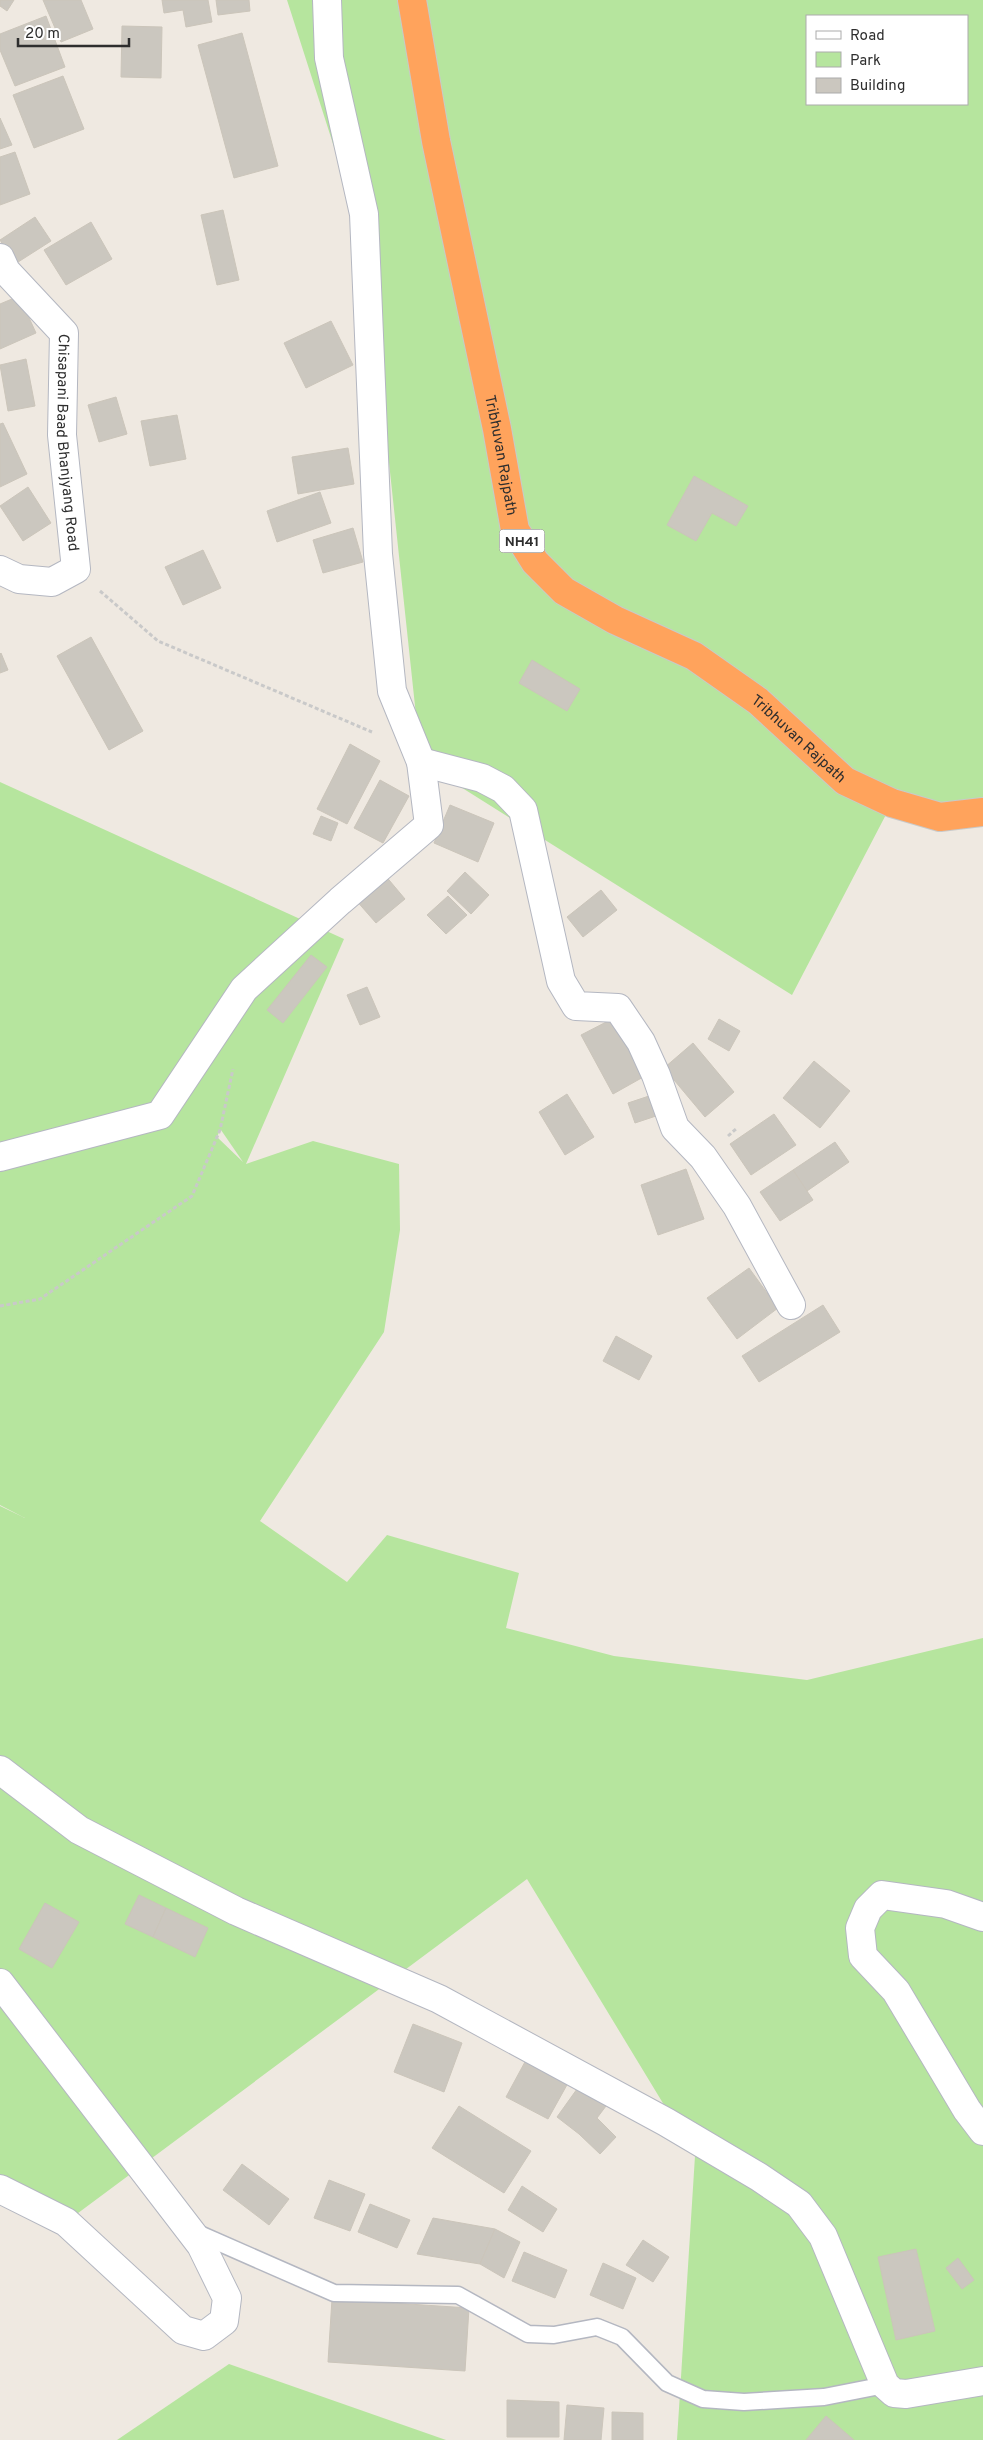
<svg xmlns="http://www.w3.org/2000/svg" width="983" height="2440" font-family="Overpass,sans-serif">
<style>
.green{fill:#b6e59e;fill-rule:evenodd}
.building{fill:#cbc7bf;stroke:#cbc5ba}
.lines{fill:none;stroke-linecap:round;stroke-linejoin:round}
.lane-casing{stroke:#b4b7c1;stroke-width:19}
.street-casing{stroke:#b4b7c1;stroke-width:30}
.highway-casing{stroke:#c9c9c9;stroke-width:30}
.path{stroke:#c9c9c9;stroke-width:3;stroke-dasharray:4 2.5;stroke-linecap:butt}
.lane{stroke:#fff;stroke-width:16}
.street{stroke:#fff;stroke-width:28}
.highway{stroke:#ffa35c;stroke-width:28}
.labels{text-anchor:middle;stroke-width:5;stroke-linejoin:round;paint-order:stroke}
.shield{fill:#fff;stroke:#6d6d6d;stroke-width:1}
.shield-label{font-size:14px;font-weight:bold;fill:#2e2e2e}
.street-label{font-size:15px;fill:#2e2e2e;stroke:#fff}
</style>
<rect width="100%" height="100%" fill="#efe9e1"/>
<g class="green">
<path d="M287,0h696v812l-91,-9 -100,192 -371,-233 -55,-515zM807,16h160v88h-160z"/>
<path d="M0,782l344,157 -98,225 67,-23 86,23 1,66 -16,102 -124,189 87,61 40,-47 132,38 -13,55 108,28 193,24 176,-42v802h-306l18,-284 -168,-277 -461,343 -66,-33v-683l25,12 -25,-13zM220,1130h1l22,32 -26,-25z"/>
<polygon points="229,2364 446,2440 117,2440"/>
</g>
<g class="building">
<polygon points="0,0 14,0 7,11 0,6"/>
<polygon points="43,0 81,0 93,29 61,42"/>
<polygon points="162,0 208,0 212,22 186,27 183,10 164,13"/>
<polygon points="216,0 249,0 250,11 218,15"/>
<polygon points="46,16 65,67 15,86 0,50 0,34"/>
<polygon points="122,26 162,27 161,78 121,77"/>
<polygon points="242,33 278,166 234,178 198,45"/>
<polygon points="63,76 84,129 34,148 13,95"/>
<polygon points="0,118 12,145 0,149"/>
<polygon points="15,152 30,194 0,205 0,157"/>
<polygon points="223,210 239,280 217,285 201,215"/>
<polygon points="35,217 51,241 15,264 0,240"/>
<polygon points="91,222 112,259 66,285 44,250"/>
<polygon points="19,296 36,333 0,349 0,304"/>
<polygon points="331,321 353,365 306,388 284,343"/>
<polygon points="26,359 35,406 8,411 0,365"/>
<polygon points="116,397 127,434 99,442 88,405"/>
<polygon points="177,415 186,459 150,466 141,421"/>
<polygon points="3,423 27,474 0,487 0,424"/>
<polygon points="348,448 354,484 298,494 292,457"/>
<polygon points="694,476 748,506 736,526 712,513 696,541 667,525"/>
<polygon points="28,487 51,523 23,541 0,506"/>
<polygon points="320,492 331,523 277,542 267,511"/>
<polygon points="353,528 363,562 323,573 313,540"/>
<polygon points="203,550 221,588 183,605 165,567"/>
<polygon points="91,637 143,731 109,750 57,656"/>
<polygon points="1,653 8,670 0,673 0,654"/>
<polygon points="532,660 580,689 567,711 519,683"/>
<polygon points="350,744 380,761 347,824 317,809"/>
<polygon points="380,780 409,796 383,843 354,828"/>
<polygon points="450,805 494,823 478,862 434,843"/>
<polygon points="321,816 338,823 331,841 313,834"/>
<polygon points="465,872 489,895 471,914 447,891"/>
<polygon points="384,874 405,899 376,923 355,899"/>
<polygon points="601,890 617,910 583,937 567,917"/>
<polygon points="448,896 467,915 446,934 427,915"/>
<polygon points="311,955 327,967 283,1023 267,1010"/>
<polygon points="367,987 380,1017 360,1025 347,995"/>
<polygon points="614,1018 645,1076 613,1094 581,1035"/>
<polygon points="719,1019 740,1031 729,1051 708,1039"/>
<polygon points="693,1043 734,1092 705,1117 664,1068"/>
<polygon points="814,1061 850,1091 820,1128 783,1098"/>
<polygon points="567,1094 594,1137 565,1155 539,1112"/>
<polygon points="649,1096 656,1116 635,1123 628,1103"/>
<polygon points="774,1114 796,1145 751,1175 730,1144"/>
<polygon points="835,1142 849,1162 807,1191 793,1170"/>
<polygon points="686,1169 704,1219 658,1235 641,1185"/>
<polygon points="793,1170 813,1200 780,1221 760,1192"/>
<polygon points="749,1268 778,1308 737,1339 707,1298"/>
<polygon points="823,1305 840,1332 759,1382 742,1356"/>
<polygon points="616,1336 652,1356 639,1380 603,1361"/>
<polygon points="139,1895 166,1908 153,1937 125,1924"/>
<polygon points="45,1903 79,1922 52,1968 19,1949"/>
<polygon points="166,1908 208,1928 195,1957 153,1937"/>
<polygon points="413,2024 462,2043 444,2092 394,2072"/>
<polygon points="526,2060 568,2083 548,2119 506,2097"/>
<polygon points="582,2082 609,2102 597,2118 616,2137 600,2154 579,2134 557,2117"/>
<polygon points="459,2106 531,2151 504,2193 432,2148"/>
<polygon points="242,2164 289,2199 269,2225 223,2190"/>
<polygon points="329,2180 365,2194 350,2231 314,2218"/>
<polygon points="522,2186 557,2209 543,2232 508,2210"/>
<polygon points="370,2204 410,2220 397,2248 358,2232"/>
<polygon points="433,2218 495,2229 480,2264 417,2254"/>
<polygon points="495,2229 520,2242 504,2278 480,2264"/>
<polygon points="643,2240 669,2257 653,2282 626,2265"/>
<polygon points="916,2249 935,2331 896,2340 878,2257"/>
<polygon points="524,2252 567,2270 555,2298 512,2281"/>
<polygon points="958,2258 974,2280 962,2289 946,2268"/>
<polygon points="603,2263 636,2278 623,2309 590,2295"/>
<polygon points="332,2299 469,2308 465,2371 328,2362"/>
<polygon points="507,2400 559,2402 559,2437 507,2437"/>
<polygon points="567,2405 604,2408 601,2440 564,2440"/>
<polygon points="612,2412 643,2413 643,2440 612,2440"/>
<polygon points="826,2416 854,2440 806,2440"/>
</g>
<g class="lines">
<defs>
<polyline id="lane" points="195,2232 334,2293 458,2295 528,2334 554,2335 597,2327 622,2337 667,2383 703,2399 744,2402 824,2397 885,2385"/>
<g id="street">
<path id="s1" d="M0,258l6,13 58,62 -2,102 14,134 -24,13 -33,-3 -19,-9"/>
<polyline points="421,762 482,778 503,789 523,810 561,981 576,1006 618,1008 641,1042 656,1075 675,1128 703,1157 737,1206 791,1305"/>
<polyline points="0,1157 160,1115 244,989 340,901 429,825 421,762 392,691 378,554 364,214 329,58 327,0"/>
<polyline points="0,1770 79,1830 236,1911 439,1999 666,2122 759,2177 799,2204 823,2236 885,2385 894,2393 906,2394 983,2381"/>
<polyline points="983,1917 946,1904 882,1895 868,1909 860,1928 863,1956 896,1991 967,2110 983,2131"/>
<polyline points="0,1983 201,2245 227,2298 224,2321 204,2336 183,2330 66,2222 0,2189"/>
</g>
<g id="highway">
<path id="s2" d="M412,0l24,141 61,288 18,101 20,32 29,29 51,29 79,36 64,45 87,80 47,22 48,14 43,-5"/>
</g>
</defs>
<use href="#lane" class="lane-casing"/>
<use href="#street" class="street-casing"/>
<use href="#highway" class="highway-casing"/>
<g class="path">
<polyline points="100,591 158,641 372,732"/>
<polyline points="728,1136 737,1128"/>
<polyline points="0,1306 40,1299 192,1196 220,1130 233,1069"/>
</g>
<use href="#lane" class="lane"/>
<use href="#street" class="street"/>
<use href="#highway" class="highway"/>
</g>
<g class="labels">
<rect class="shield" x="499.5" y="529.5" width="45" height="23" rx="4"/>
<g class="shield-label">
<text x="522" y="546">NH41</text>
</g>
<g class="street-label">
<text dy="5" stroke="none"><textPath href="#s1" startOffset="209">Chisapani Baad Bhanjyang Road</textPath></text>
<text dy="5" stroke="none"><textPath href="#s2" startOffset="464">Tribhuvan Rajpath</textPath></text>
<text dy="5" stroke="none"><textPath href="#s2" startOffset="898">Tribhuvan Rajpath</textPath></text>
</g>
</g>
<rect x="806" y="15" width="162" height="90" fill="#ffffff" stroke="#ababab"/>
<rect x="816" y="31" width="25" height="8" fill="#ffffff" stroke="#ababab"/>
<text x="850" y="40" font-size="15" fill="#2e2e2e">Road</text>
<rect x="816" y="52" width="25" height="15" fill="#b6e59e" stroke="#ababab"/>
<text x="850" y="65" font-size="15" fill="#2e2e2e">Park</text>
<rect x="816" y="78" width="25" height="15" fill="#cbc7bf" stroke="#ababab"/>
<text x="850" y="90" font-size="15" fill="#2e2e2e">Building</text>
<path d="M18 38v8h111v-8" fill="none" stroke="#2e2e2e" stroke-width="2.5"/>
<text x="25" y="38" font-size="15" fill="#2e2e2e" stroke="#ffffff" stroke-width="4" paint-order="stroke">20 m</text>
</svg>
